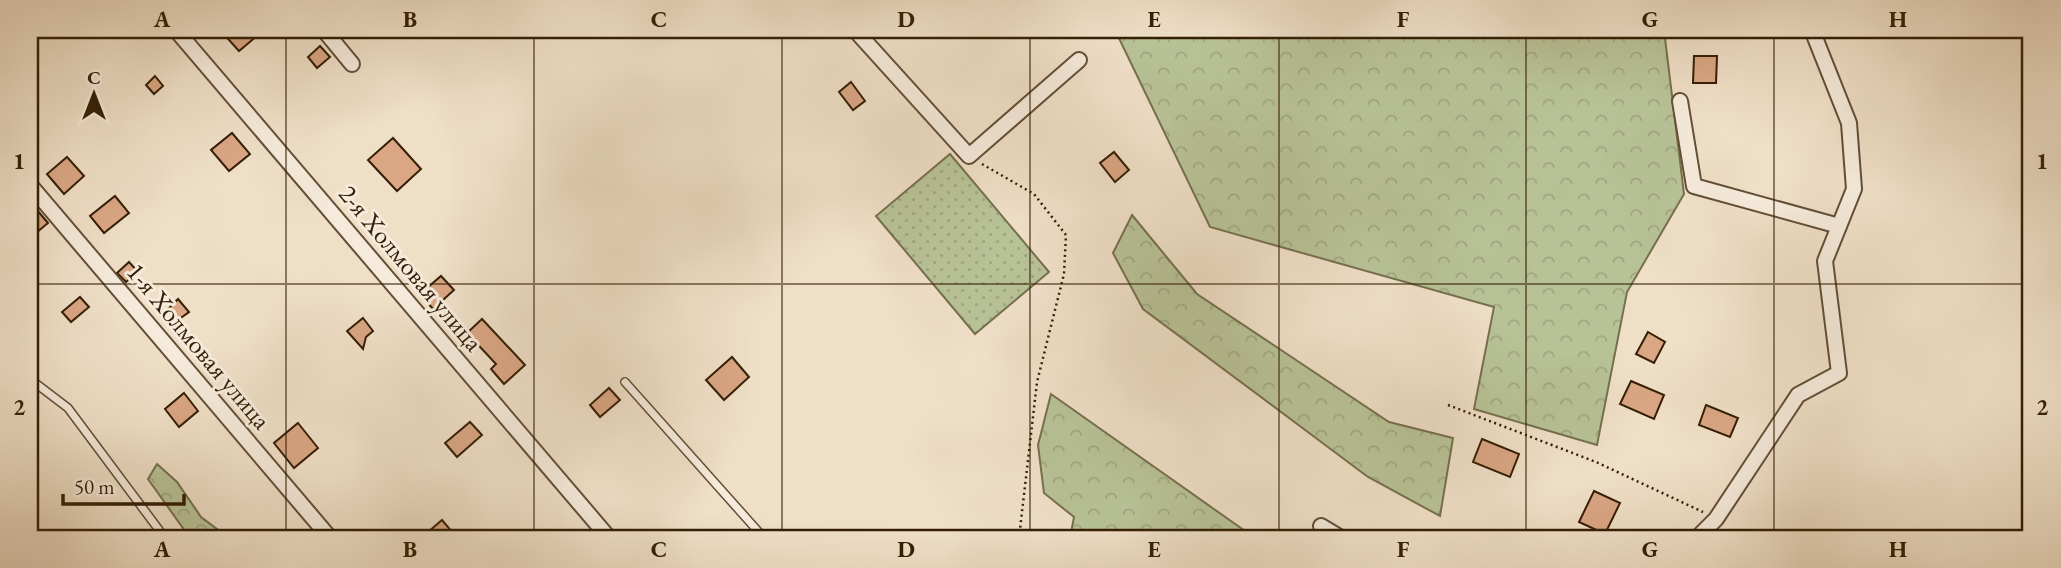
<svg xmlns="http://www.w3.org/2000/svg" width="2061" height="568" font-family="'EB Garamond',serif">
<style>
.grass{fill:url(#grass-dots);stroke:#76704e;stroke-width:2}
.forest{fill:url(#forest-crowns);stroke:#76704e;stroke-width:2}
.building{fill:#daa684;stroke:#341f05;stroke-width:2}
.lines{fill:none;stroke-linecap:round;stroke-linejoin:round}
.lane-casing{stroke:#634f36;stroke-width:10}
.street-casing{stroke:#634f36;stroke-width:18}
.path{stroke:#341f05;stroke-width:2.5;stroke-dasharray:2 3.5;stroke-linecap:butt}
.lane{stroke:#f5eadb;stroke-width:7}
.street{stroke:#f5eadb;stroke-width:14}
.grid{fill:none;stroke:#341f05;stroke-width:2;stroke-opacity:0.55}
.labels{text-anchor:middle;stroke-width:6;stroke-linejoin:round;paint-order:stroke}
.street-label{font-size:26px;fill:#341f05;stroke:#f5eadb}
.neatline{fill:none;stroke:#341f05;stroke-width:2.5}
.grid-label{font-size:23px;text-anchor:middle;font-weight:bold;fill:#341f05}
</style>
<defs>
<pattern id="grass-dots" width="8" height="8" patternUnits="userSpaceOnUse" patternTransform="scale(1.75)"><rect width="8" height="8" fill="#b8c297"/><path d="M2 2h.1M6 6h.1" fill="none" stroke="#9fa681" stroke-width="1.8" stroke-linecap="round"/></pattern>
<pattern id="forest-crowns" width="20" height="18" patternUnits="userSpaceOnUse" patternTransform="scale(1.75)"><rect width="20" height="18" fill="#b8c297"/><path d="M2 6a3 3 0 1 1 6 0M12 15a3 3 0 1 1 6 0" fill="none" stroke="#9fa681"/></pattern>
</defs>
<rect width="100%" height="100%" fill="#efdfc7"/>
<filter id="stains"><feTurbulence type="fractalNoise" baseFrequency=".00286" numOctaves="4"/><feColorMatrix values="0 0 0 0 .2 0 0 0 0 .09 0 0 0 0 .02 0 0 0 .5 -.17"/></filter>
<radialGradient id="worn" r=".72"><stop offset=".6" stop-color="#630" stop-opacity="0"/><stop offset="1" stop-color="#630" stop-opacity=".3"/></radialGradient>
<polygon class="grass" points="950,154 1049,272 975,334 876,216"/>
<g class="forest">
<polygon points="1115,30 1664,30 1684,194 1627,292 1597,445 1474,409 1494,307 1210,227"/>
<polygon points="1132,215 1197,294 1389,422 1453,438 1440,516 1368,477 1143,309 1113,253"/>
<polygon points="1051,394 1255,538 1070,538 1074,517 1044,493 1038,445"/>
<polygon points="157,464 177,482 201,517 229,538 190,538 148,479"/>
</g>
<g class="building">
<polygon points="220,30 264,30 239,51"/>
<polygon points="320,46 330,57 317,68 308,57"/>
<polygon points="1694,56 1717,56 1716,83 1693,83"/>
<polygon points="155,76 163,86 154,94 146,85"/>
<polygon points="851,82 865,101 853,110 839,92"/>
<polygon points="232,133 250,154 229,171 211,150"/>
<polygon points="393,138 421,169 397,191 368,160"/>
<polygon points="1114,152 1129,170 1115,182 1100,163"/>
<polygon points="67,157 84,176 64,194 47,174"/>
<polygon points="115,196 129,213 104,233 90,216"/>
<polygon points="37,210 48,223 30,238 30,216"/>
<polygon points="129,262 138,272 126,282 117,273"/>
<polygon points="441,276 454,290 433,309 420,294"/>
<polygon points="80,297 89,307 71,322 62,312"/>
<polygon points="178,299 189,312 178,320 168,309"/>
<polygon points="363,318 373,331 366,337 363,349 347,331"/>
<polygon points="482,319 525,365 504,384 491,369 496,364 467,333"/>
<polygon points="1648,332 1665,342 1654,363 1636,354"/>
<polygon points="732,357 749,377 724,400 706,380"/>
<polygon points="1631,381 1664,395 1654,419 1620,404"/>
<polygon points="609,388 620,400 600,417 590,405"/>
<polygon points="184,393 198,411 179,427 165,409"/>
<polygon points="1706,405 1738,418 1730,437 1699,425"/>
<polygon points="470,422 482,435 457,457 445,443"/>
<polygon points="298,423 318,448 294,468 274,443"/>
<polygon points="1482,439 1519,454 1510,477 1473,462"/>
<polygon points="1594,491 1620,503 1605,534 1579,522"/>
<polygon points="442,520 453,533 446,538 421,538"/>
</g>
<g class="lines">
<defs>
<g id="lane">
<polyline points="30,379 68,408 165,538"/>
<polyline points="625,382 764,538"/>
</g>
<g id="street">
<polyline points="176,30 609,538"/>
<polyline points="324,30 352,64"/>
<polyline points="855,30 969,156 1079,60"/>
<polyline points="1680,101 1694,186 1839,226"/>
<polyline points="30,185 330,538"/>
<polyline points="2031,196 2031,198"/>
<polyline points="1321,526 1341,538"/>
<polyline points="1697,538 1716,519 1798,395 1839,373 1825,261 1854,189 1849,123 1812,30"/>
</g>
</defs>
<use href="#lane" class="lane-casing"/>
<use href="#street" class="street-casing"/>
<g class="path">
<polyline points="982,164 1034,194 1066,235 1064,274 1037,382 1019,538"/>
<polyline points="1448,405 1596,462 1703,512"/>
</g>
<use href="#lane" class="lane"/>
<use href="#street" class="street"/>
</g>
<path class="grid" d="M286,30v508M534,30v508M782,30v508M1030,30v508M1279,30v508M1526,30v508M1774,30v508M30,284h2001"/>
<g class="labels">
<g class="street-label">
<text transform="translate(411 268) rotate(50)" y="9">2-я Холмовая улица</text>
<text transform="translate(199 346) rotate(50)" y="9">1-я Холмовая улица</text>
</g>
</g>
<rect width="2061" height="568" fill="none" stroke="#efdfc7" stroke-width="77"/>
<g transform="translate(94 94)" stroke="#f5eadb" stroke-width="5" paint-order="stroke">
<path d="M0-5L12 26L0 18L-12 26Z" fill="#341f05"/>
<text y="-10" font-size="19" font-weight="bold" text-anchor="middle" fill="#341f05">С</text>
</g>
<path d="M63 494v10h121v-10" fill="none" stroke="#341f05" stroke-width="3.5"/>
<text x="74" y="494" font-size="21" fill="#341f05" stroke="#f5eadb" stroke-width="5" paint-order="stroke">50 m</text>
<rect x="38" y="38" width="1984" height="492" class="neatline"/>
<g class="grid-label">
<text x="162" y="27">A</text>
<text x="410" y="27">B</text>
<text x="659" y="27">C</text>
<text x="906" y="27">D</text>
<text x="1154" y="27">E</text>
<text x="1403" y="27">F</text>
<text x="1650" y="27">G</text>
<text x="1898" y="27">H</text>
<text x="19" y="169">1</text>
<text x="2042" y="169">1</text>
<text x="19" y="415">2</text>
<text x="2042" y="415">2</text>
<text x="162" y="557">A</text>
<text x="410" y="557">B</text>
<text x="659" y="557">C</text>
<text x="906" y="557">D</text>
<text x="1154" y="557">E</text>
<text x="1403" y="557">F</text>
<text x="1650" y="557">G</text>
<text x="1898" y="557">H</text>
</g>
<rect width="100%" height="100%" filter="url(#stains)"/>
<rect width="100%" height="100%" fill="url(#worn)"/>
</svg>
